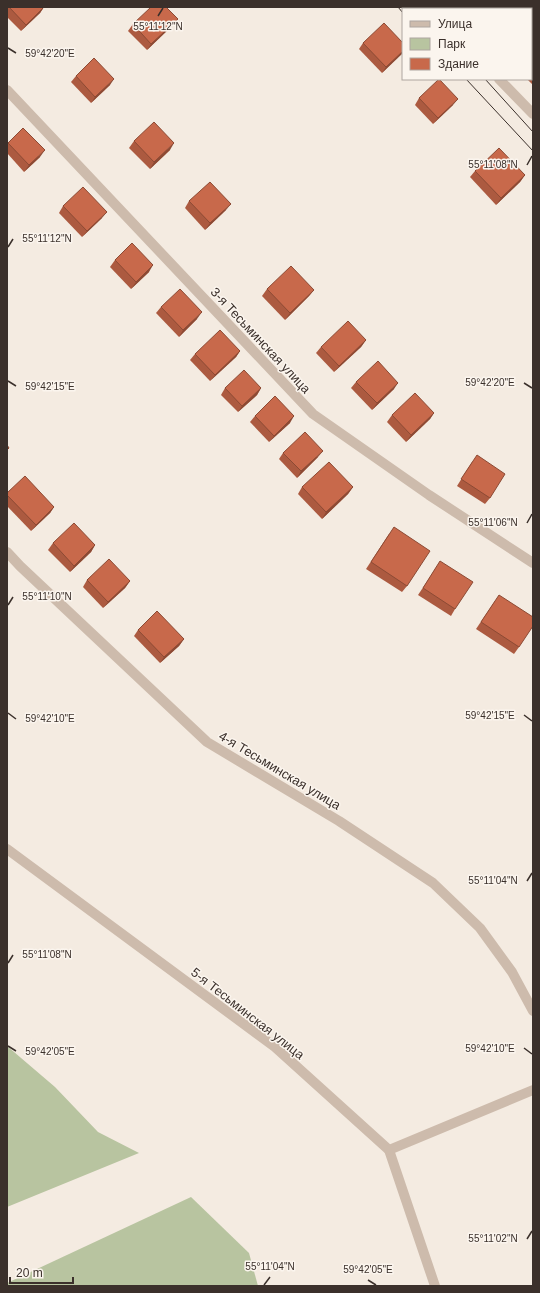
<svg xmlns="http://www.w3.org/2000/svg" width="540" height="1293" font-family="Arial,sans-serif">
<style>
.green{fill:#b8c4a0}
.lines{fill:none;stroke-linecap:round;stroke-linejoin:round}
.minor{stroke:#cdbbac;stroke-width:10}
.tram{stroke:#3b302b;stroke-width:1}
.wall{fill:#ac5a40}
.shaded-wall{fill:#8c4a34}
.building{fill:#c8694b;stroke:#8c4a34}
.ticks{fill:none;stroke:#3b302b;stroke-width:1.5}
.labels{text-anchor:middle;stroke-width:3;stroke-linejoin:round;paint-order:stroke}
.street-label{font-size:13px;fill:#3b302b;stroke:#fbf5ee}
.ticks-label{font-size:10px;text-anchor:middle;fill:#3b302b;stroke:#fbf5ee;stroke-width:3;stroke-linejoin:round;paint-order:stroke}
</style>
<rect width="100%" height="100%" fill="#f4ebe1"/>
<g class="green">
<polygon points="7,1046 55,1087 98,1132 139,1153 7,1207"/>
<polygon points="191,1197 249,1253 258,1286 7,1286 7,1283"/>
</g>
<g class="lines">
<g class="minor">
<polyline points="435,7 436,9"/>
<polyline points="499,79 533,114"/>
<polyline points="7,90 313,414 429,495 533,563"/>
<polyline points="7,552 20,566 207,742 339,821 433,883 480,928 512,972 533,1011"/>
<polyline points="7,849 275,1047 389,1150 435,1286"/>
<polyline points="389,1150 533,1090"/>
</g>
<g class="tram">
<polyline points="398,7 403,13"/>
<polyline points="421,7 423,9"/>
<polyline points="466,79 533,151"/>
<polyline points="485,79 533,132"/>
</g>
</g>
<g class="wall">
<polygon points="7,7 44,7 40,13 21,31 7,17"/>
<polygon points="454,7 482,7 480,9 456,9"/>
<polygon points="178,19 173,25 147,50 128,31 133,24"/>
<polygon points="363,43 403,43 403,52 382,73 359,49"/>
<polygon points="533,51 533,85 527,79 531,79 531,53"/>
<polygon points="76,76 110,85 91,103 71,82"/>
<polygon points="419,98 453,105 433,124 415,105"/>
<polygon points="134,141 170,150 150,169 129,148"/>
<polygon points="8,143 40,157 24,172 7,153 7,144"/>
<polygon points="475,171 525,175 520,182 496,205 470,177"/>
<polygon points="189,201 226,210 205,230 185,208"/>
<polygon points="63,206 102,218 82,237 59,213"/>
<polygon points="115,260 149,272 131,289 110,267"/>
<polygon points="267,289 314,290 309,296 285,320 262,296"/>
<polygon points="161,307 197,319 179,337 156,313"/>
<polygon points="366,340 361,347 334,372 316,353 321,347"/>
<polygon points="240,351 236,357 210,381 190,360 195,354"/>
<polygon points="356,382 394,389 372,410 351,388"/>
<polygon points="225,388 261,388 257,395 238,412 221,395"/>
<polygon points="434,413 430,419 406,442 387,422 392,415"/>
<polygon points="255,416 290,423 269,442 250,422"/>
<polygon points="283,453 318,457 297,478 279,459"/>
<polygon points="472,462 490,498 485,504 457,486"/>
<polygon points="302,487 353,487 348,494 322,519 298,494"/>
<polygon points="7,493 54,507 50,513 31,531 7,506"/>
<polygon points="389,534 407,586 402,592 366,569"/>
<polygon points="53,543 95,545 91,552 70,572 48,550"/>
<polygon points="436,568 455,609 451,616 418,595"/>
<polygon points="87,580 130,581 125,588 103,608 83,587"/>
<polygon points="495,601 519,647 514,654 476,629"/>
<polygon points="138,630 184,639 179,646 160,663 134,636"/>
</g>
<g class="shaded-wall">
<polygon points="44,7 40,13 21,31 26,25"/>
<polygon points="178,19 173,25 147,50 151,44"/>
<polygon points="403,51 402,54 382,73 386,67"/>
<polygon points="114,79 110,85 91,103 95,97"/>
<polygon points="458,99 453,105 433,124 438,118"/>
<polygon points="174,143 170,150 150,169 154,162"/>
<polygon points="45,150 40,157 24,172 29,165"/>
<polygon points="525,175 520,182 496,205 501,198"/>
<polygon points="231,204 226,210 205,230 210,223"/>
<polygon points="107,212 102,218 82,237 87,231"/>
<polygon points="153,265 149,272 131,289 136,282"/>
<polygon points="314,290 309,296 285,320 290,313"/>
<polygon points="202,312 197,319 179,337 183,330"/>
<polygon points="366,340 361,347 334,372 339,366"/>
<polygon points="240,351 236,357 210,381 215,375"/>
<polygon points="398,383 394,389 372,410 377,403"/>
<polygon points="261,388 257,395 238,412 242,406"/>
<polygon points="434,413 430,419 406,442 411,435"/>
<polygon points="294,416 290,423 269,442 274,436"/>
<polygon points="323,451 318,457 297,478 301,471"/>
<polygon points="353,487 348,494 322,519 326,512"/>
<polygon points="54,507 50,513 31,531 36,525"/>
<polygon points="95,545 91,552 70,572 74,566"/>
<polygon points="130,581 125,588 103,608 108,602"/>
<polygon points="184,639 179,646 160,663 164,657"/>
</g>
<g class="building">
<polygon points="9,7 44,7 26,25"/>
<polygon points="151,7 166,7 178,19 151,44 133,24"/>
<polygon points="465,7 480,7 478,9 467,9"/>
<polygon points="384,23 403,43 403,51 386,67 363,43"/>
<polygon points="533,51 533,74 531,72 531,53"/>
<polygon points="94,58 114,79 95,97 76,76"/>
<polygon points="439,79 458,99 438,118 419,98"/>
<polygon points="154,122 174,143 154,162 134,141"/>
<polygon points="23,128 45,150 29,165 8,143"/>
<polygon points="499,148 525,175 501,198 475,171"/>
<polygon points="210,182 231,204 210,223 189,201"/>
<polygon points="83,187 107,212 87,231 63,206"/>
<polygon points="132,243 153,265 136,282 115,260"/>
<polygon points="291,266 314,290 290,313 267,289"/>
<polygon points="180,289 202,312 183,330 161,307"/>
<polygon points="348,321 366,340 339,366 321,347"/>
<polygon points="220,330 240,351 215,375 195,354"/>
<polygon points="378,361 398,383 377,403 356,382"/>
<polygon points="244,370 261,388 242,406 225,388"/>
<polygon points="415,393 434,413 411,435 392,415"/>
<polygon points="275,396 294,416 274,436 255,416"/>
<polygon points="305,432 323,451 301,471 283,453"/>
<polygon points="7,445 9,448 7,450"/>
<polygon points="477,455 505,474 490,498 461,479"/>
<polygon points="329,462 353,487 326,512 302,487"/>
<polygon points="25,476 54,507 36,525 7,495 7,493"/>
<polygon points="74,523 95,545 74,566 53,543"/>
<polygon points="394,527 430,551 407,586 371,562"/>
<polygon points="109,559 130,581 108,602 87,580"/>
<polygon points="440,561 473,582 455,609 423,588"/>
<polygon points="499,595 533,617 533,626 519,647 481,622"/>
<polygon points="157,611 184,639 164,657 138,630"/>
</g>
<path class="ticks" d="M158,16l5,-8M8,48l8,5M527,165l5,-9M8,247l5,-8M8,381l8,5M524,383l8,5M527,523l5,-9M8,605l5,-8M8,713l8,6M524,715l8,6M527,881l5,-8M8,963l5,-8M8,1046l8,5M524,1048l8,6M527,1239l5,-8M368,1280l8,5M264,1285l6,-8"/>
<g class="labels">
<g class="street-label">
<text transform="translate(261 340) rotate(47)" y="5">3-я Тесьминская улица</text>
<text transform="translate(280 770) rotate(31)" y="5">4-я Тесьминская улица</text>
<text transform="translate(248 1013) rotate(38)" y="5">5-я Тесьминская улица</text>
</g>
</g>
<g class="ticks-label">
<text x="158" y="30">55°11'12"N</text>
<text x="50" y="57">59°42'20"E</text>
<text x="493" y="168">55°11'08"N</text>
<text x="47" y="242">55°11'12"N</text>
<text x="490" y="386">59°42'20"E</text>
<text x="50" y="390">59°42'15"E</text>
<text x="493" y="526">55°11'06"N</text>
<text x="47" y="600">55°11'10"N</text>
<text x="490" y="719">59°42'15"E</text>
<text x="50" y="722">59°42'10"E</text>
<text x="493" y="884">55°11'04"N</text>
<text x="47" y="958">55°11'08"N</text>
<text x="490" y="1052">59°42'10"E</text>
<text x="50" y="1055">59°42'05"E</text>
<text x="493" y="1242">55°11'02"N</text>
<text x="270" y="1270">55°11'04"N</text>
<text x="368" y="1273">59°42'05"E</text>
</g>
<rect width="540" height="1293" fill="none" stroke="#3b302b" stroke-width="16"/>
<rect x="402" y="8" width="130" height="72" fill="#fbf5ee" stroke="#aea6a0"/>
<rect x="410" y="21" width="20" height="6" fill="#cdbbac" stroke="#aea6a0"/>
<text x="438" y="28" font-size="12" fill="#3b302b">Улица</text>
<rect x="410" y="38" width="20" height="12" fill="#b8c4a0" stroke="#aea6a0"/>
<text x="438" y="48" font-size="12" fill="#3b302b">Парк</text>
<rect x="410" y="58" width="20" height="12" fill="#c8694b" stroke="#aea6a0"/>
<text x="438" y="68" font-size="12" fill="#3b302b">Здание</text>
<path d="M10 1277v6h63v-6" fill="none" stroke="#3b302b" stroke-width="2"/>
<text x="16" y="1277" font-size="12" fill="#3b302b" stroke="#fbf5ee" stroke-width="3" paint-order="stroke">20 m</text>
</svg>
